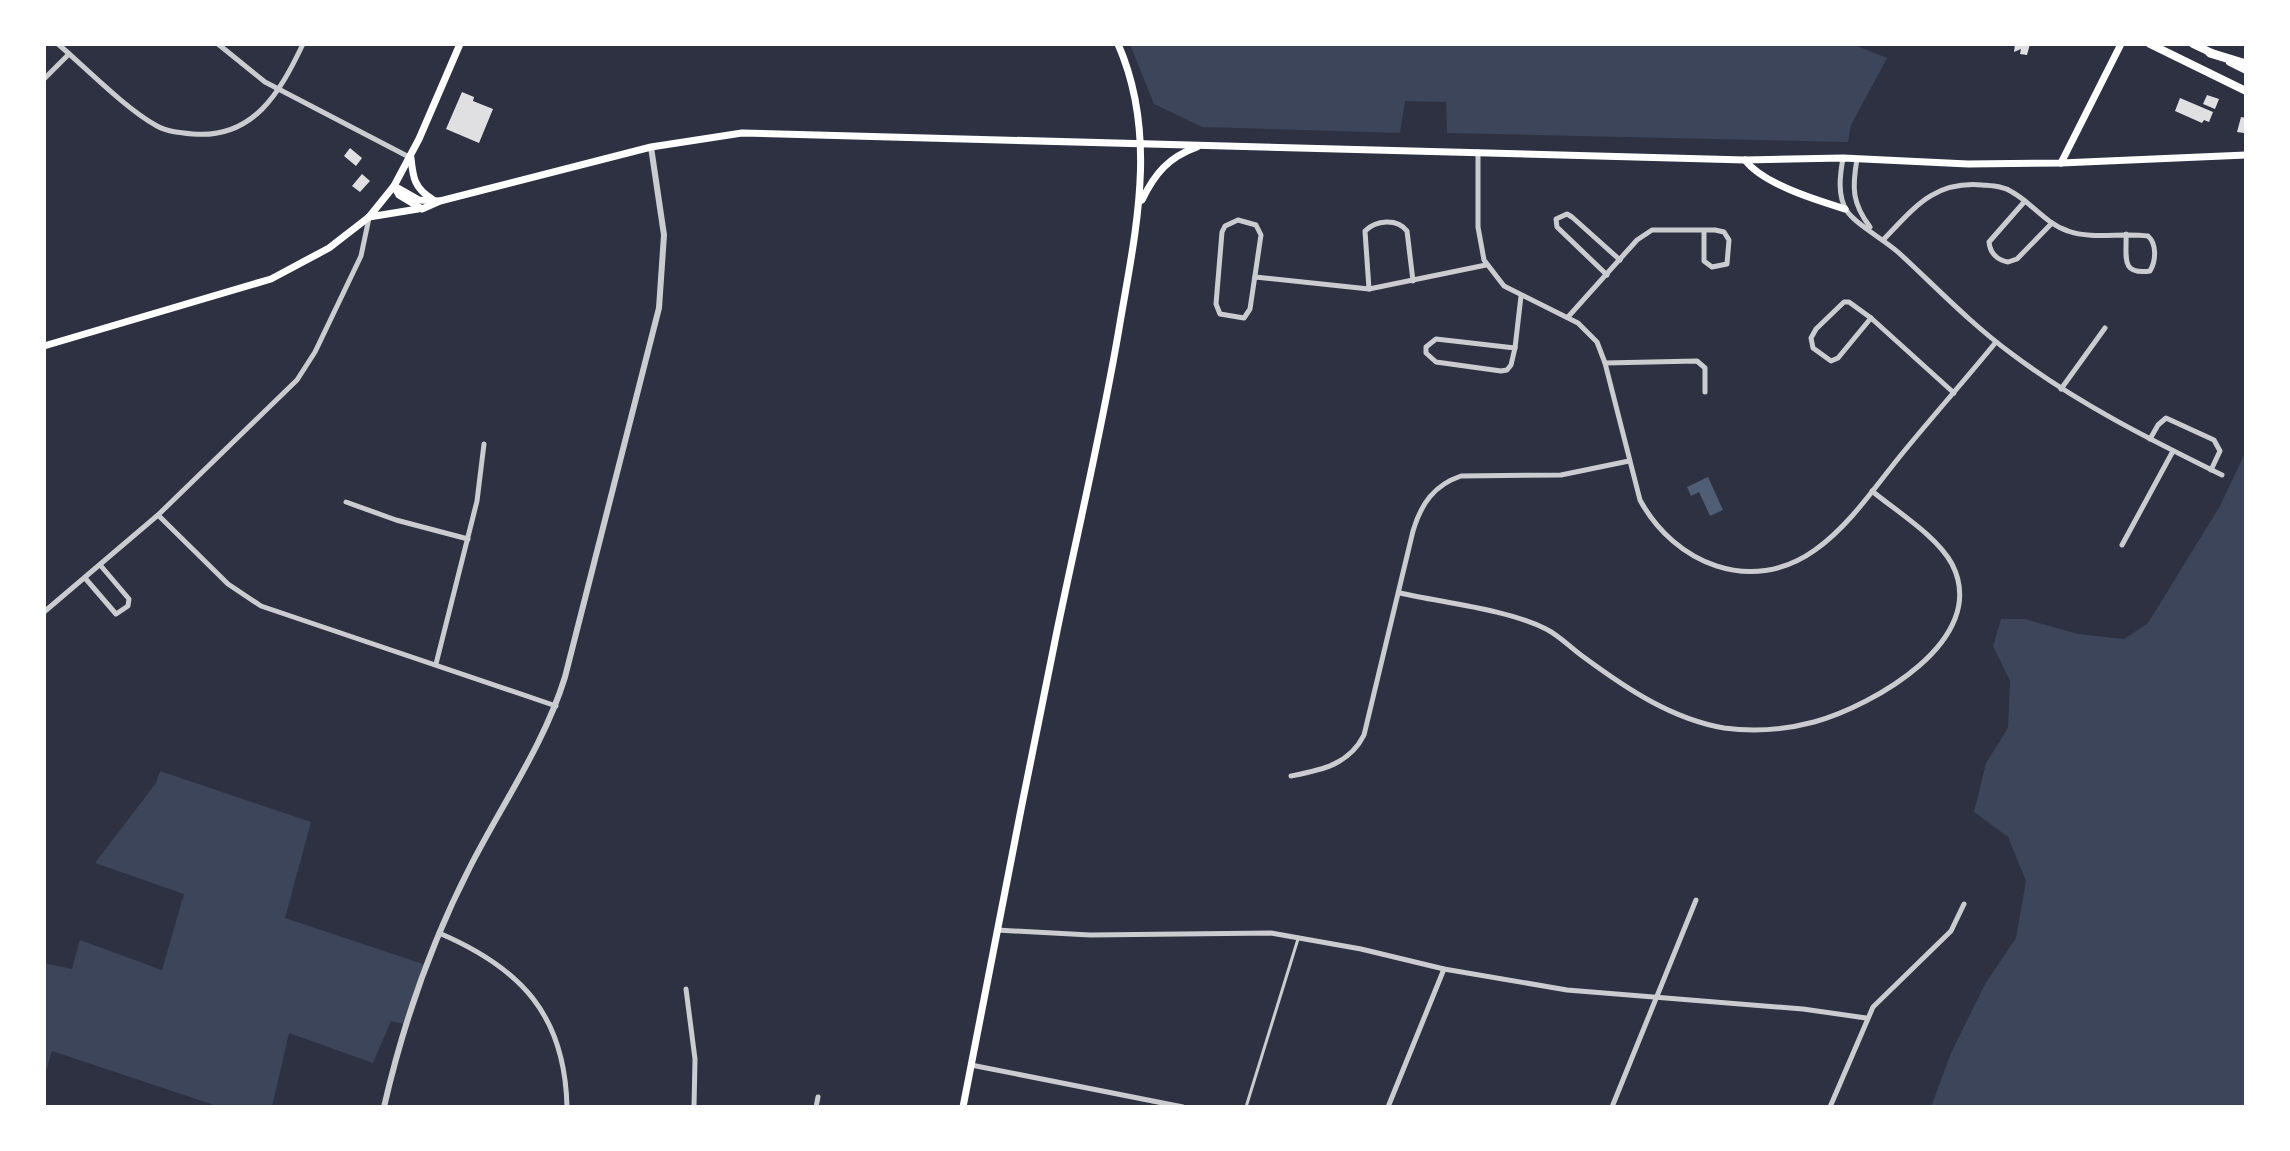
<svg xmlns="http://www.w3.org/2000/svg" width="2290" height="1151" font-family="'Golos Text',sans-serif">
<style>
.green{fill:#3c4559}
.water{fill:#4f5d75}
.building{fill:#e0e0e3}
.lines{fill:none;stroke-linecap:round;stroke-linejoin:round}
.service{stroke:#caccd0;stroke-width:3}
.minor{stroke:#caccd0;stroke-width:5}
.tertiary{stroke:#caccd0;stroke-width:6}
.secondary{stroke:#fff;stroke-width:7}
.primary{stroke:#fff;stroke-width:8}
.motorway{stroke:#fff;stroke-width:9}
</style>
<rect width="100%" height="100%" fill="#2d3142"/>
<g class="green">
<polygon points="1130,44 1852,44 1887,58 1851,125 1848,142 1447,133 1446,102 1405,101 1400,133 1202,127 1154,104"/>
<polygon points="2246,451 2246,1107 1931,1107 1951,1053 1985,984 2016,938 2026,881 2008,837 1974,812 1986,763 2008,728 2010,681 1993,646 2001,619 2025,619 2078,634 2124,639 2148,623 2220,506"/>
<polygon points="160,771 311,822 285,918 429,966 407,1025 391,1021 373,1063 289,1033 272,1107 220,1107 52,1051 44,1078 44,963 72,969 80,940 162,970 184,894 95,863 156,783"/>
</g>
<polygon class="water" points="1708,477 1723,510 1710,516 1699,492 1691,496 1687,487"/>
<g class="building">
<polygon points="2015,44 2030,44 2027,55 2020,54 2021,49 2014,52"/>
<polygon points="462,92 474,97 473,101 493,109 479,143 446,129"/>
<polygon points="2207,95 2219,99 2215,109 2203,104"/>
<polygon points="2180,98 2213,112 2209,122 2204,120 2202,123 2175,111"/>
<polygon points="2241,117 2246,118 2244,133 2237,132"/>
<polygon points="350,148 362,158 356,166 344,156"/>
<polygon points="362,174 370,181 360,192 352,186"/>
</g>
<g class="lines">
<polyline class="service" points="1246,1107 1298,939"/>
<g class="minor">
<path d="M58,44c28,24 68,65 99,82 11,6 24,7 36,8 61,5 87,-42 110,-90"/>
<polyline points="218,44 265,82 409,157"/>
<polyline points="44,79 69,54"/>
<path d="M1478,152v75l6,33 20,26 74,37 19,19 8,21 35,137c34,63 111,96 175,50 34,-24 60,-63 86,-95 31,-38 64,-75 95,-113"/>
<path d="M1843,158c-3,17 -6,38 4,53 8,13 38,29 52,42 37,34 72,71 113,101 65,49 137,85 210,121"/>
<path d="M1857,159c-5,29 -5,44 13,68"/>
<path d="M2025,201l-36,41c1,11 8,18 19,20l9,-3 35,-36"/>
<polygon points="1238,220 1256,225 1261,235 1250,309 1244,318 1220,314 1216,304 1222,232 1225,226"/>
<path d="M1884,239c31,-32 50,-58 98,-54 11,1 21,1 30,7 20,11 34,32 56,39 25,9 54,1 80,5 9,8 8,25 2,35 -30,4 -23,-14 -24,-37"/>
<polyline points="1607,275 1557,227 1556,219 1567,214 1572,217 1620,260"/>
<polyline points="1255,277 1369,289 1486,265"/>
<path d="M1369,289l-4,-58c11,-11 32,-13 42,0l6,50"/>
<polygon points="1844,302 1849,302 1871,318 1838,358 1831,361 1813,348 1811,338 1816,329"/>
<polyline points="1568,317 1637,240 1652,230 1715,230 1724,232 1729,240 1727,264 1712,267 1704,261 1704,230"/>
<polyline points="1871,318 1954,393"/>
<polygon points="1436,339 1515,348 1511,365 1507,370 1501,371 1436,362 1426,353 1426,347"/>
<polyline points="1515,348 1521,296"/>
<polyline points="1605,363 1697,361 1705,368 1705,392"/>
<polyline points="2061,389 2105,328"/>
<polyline points="2150,439 2158,425 2166,418 2214,440 2220,451 2211,470"/>
<polyline points="346,502 396,520 468,539"/>
<polyline points="158,515 228,584 261,606 556,706"/>
<polyline points="2122,545 2173,451"/>
<polyline points="85,578 116,614 128,606 129,599 101,566"/>
<path d="M1400,593c44,10 106,16 146,36 14,7 26,20 39,29 42,31 87,61 139,70 30,4 60,2 90,-6 58,-16 177,-82 138,-158 -15,-28 -56,-53 -80,-73"/>
<polyline points="44,612 158,515 297,380 315,352 361,256 369,218"/>
<polyline points="436,664 477,501 484,444"/>
<path d="M1291,776c30,-6 58,-11 73,-41l49,-204c8,-27 21,-46 48,-55l100,-1 68,-14"/>
<polyline points="997,930 1090,935 1271,933 1361,949 1444,969 1567,990 1803,1009 1866,1018"/>
<path d="M439,933c82,35 126,82 128,174"/>
<polyline points="686,989 695,1059 694,1107"/>
<polyline points="971,1065 1183,1107"/>
<polyline points="816,1107 818,1097"/>
<polyline points="1388,1107 1444,969"/>
<polyline points="1612,1107 1696,900"/>
<polyline points="1830,1107 1873,1007 1951,931 1964,904"/>
</g>
<path class="tertiary" d="M384,1107c19,-83 47,-164 86,-240 32,-63 74,-122 95,-190l94,-369 5,-73 -13,-88"/>
<g class="secondary">
<path d="M411,158c2,19 3,30 21,41"/>
<path d="M1745,160c18,24 71,40 100,49"/>
<polyline points="2061,163 2121,44"/>
<polyline points="394,186 399,195 422,209 440,201 651,147 742,133 1745,160 1843,158 1968,164 2061,163 2246,155"/>
<polyline points="396,187 419,200 439,201"/>
<path d="M1142,200c13,-27 27,-43 55,-53"/>
<polyline points="369,217 418,209"/>
<polyline points="44,346 271,279 329,248 369,217 394,186 419,139 460,44"/>
<path d="M963,1107c31,-160 62,-321 95,-481 21,-101 45,-201 62,-303 16,-94 38,-188 -2,-279"/>
</g>
<g class="primary">
<polyline points="2150,44 2246,91"/>
<polyline points="2193,44 2214,54"/>
<polyline points="2230,62 2246,70"/>
</g>
<polyline class="motorway" points="2210,53 2246,64"/>
</g>
<rect width="2290" height="1151" fill="none" stroke="#ffffff" stroke-width="92"/>
</svg>
